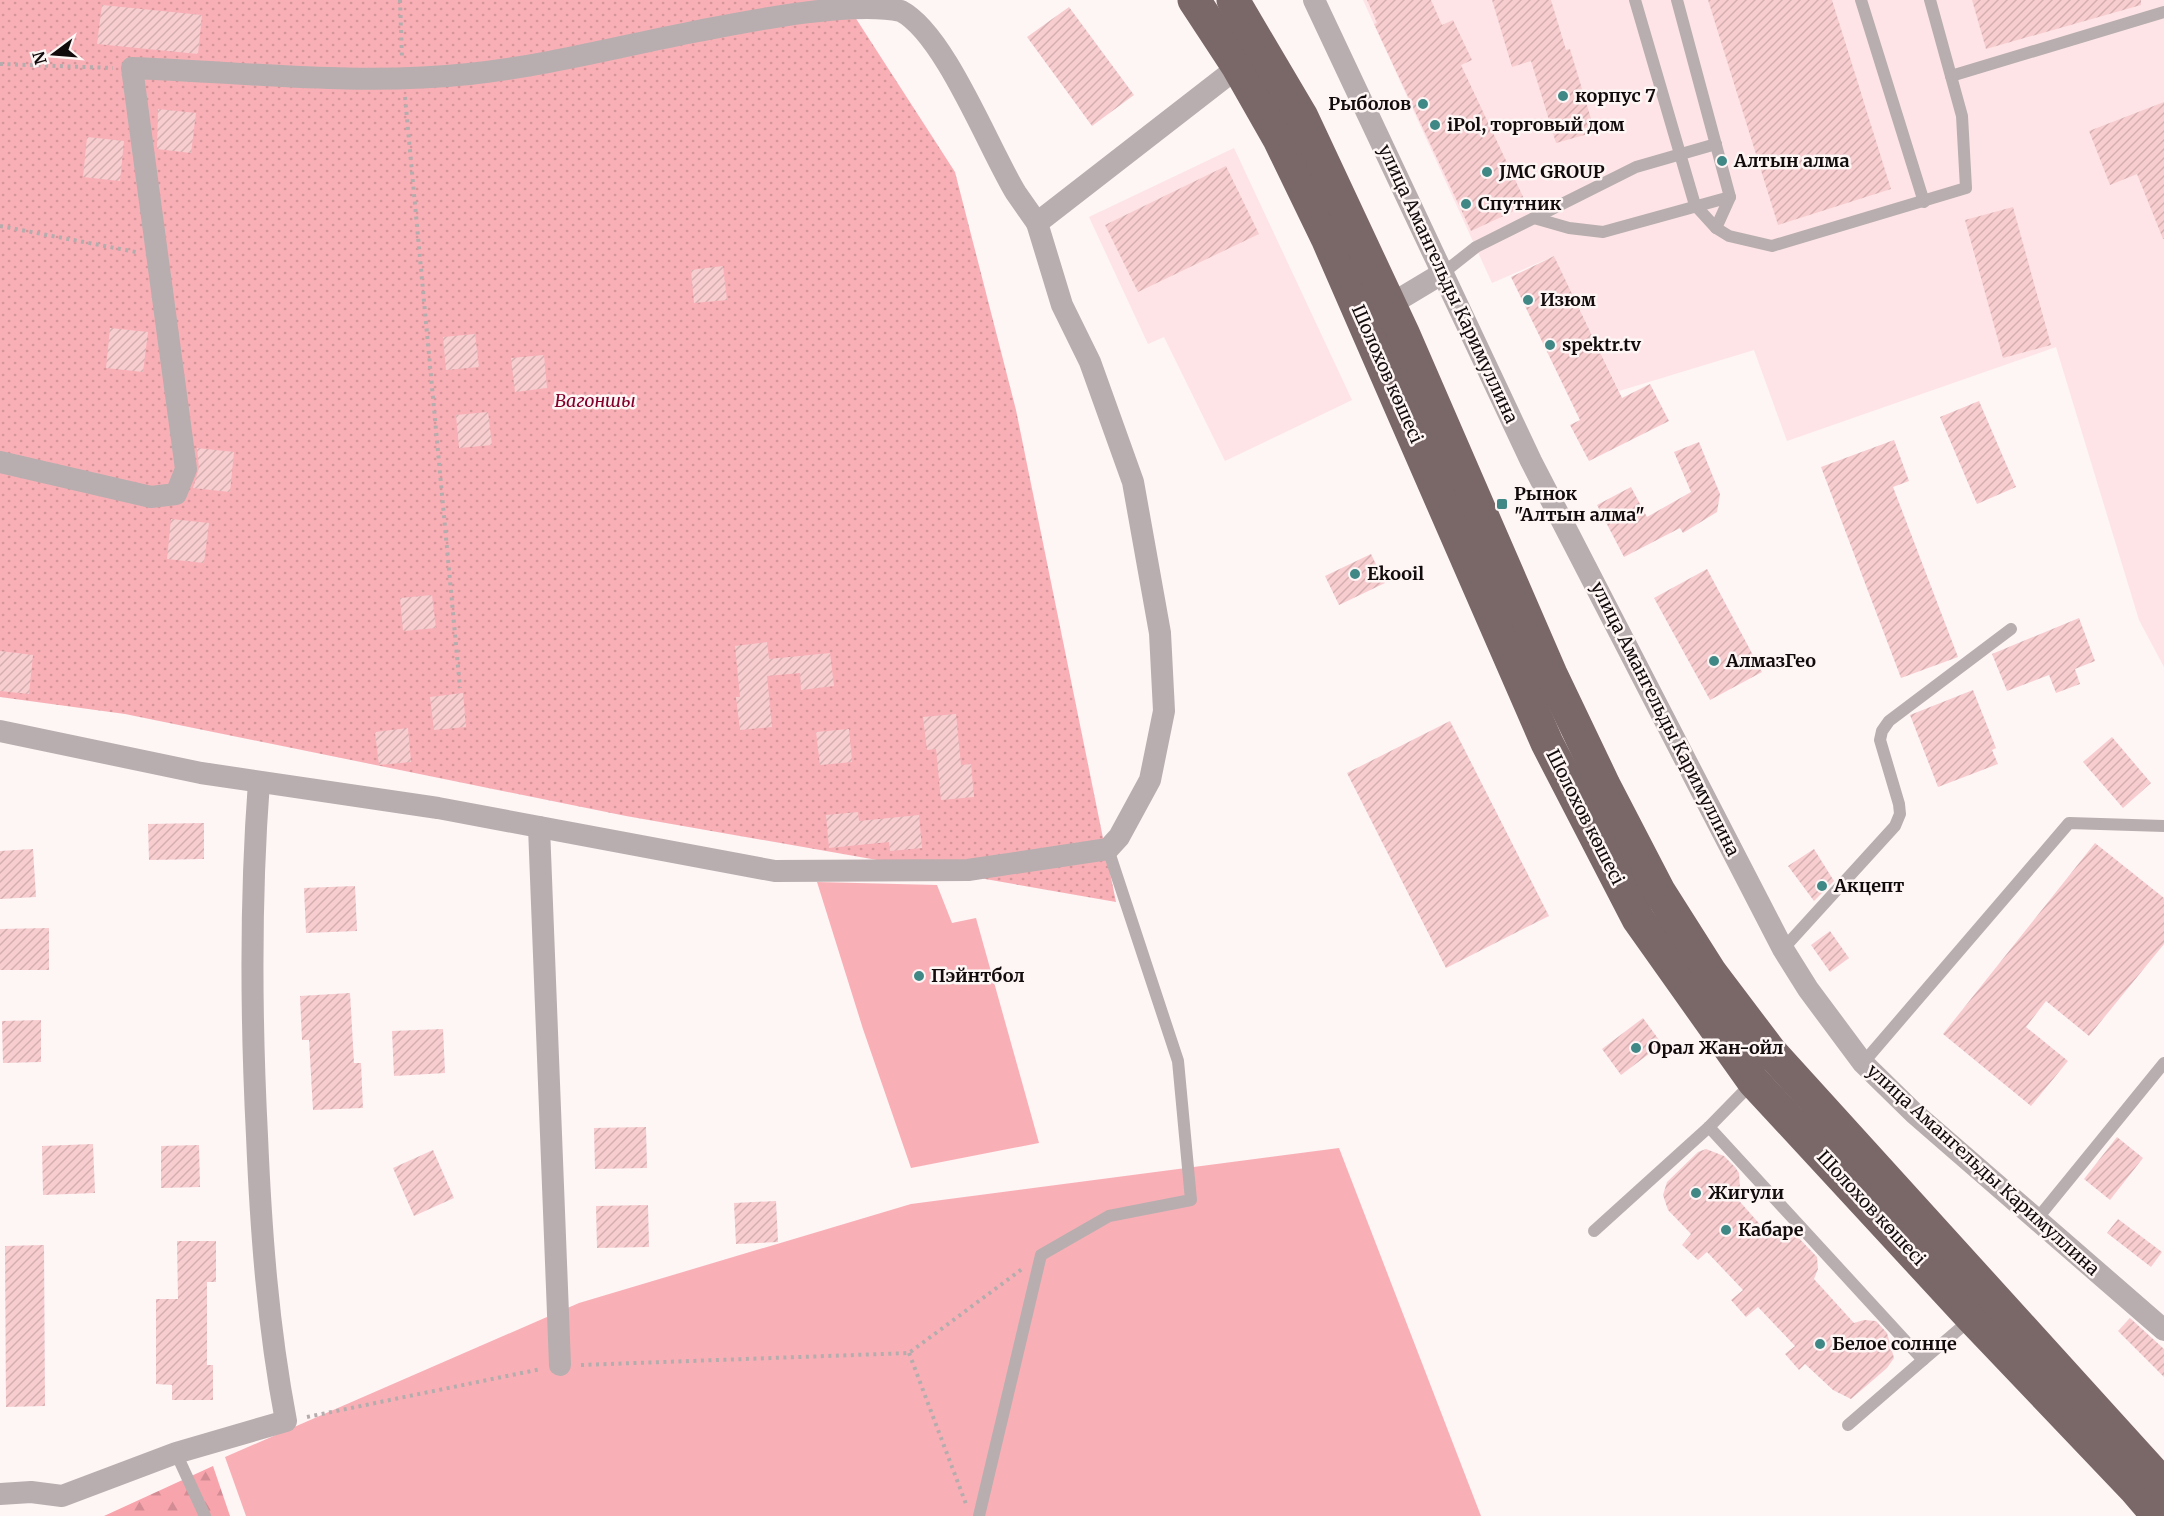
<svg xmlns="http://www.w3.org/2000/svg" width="2164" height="1516" font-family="Merriweather,serif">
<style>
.built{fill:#fee4e6}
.green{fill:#f8b0b6}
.forest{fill:url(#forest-firs)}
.garden{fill:url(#garden-dots)}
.building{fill:url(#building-hatch)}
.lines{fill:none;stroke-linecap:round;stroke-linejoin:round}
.path{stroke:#b5adad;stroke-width:4;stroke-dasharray:3 4.5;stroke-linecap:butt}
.service{stroke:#b8aeaf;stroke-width:12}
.minor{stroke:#b8aeaf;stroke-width:22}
.trunk{stroke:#7a6868;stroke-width:33}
.poi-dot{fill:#408886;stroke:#fef5f5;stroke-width:2}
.labels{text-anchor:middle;stroke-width:5;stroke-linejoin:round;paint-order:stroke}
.poi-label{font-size:18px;font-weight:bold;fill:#120b0c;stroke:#fef5f5;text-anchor:start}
.street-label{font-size:18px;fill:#120b0c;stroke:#fef5f5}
.park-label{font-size:18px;font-style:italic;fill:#80002b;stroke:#fef5f5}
</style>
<defs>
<pattern id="forest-firs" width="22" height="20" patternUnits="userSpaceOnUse" patternTransform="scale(1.5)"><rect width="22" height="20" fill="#f7a4ac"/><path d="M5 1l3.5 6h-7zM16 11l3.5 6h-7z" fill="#d38c93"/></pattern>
<pattern id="garden-dots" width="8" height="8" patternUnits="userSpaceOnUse" patternTransform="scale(1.5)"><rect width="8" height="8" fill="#f8b0b6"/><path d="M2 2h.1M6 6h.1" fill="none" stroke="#d4969b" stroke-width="1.8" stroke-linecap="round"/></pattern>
<pattern id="building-hatch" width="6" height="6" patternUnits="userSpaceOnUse" patternTransform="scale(1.5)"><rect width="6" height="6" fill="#f8cdd0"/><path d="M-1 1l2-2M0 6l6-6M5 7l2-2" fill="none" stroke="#d4afb1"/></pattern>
</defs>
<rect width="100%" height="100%" fill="#fef5f5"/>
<g class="built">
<polygon points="1363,0 2164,0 2164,667 2139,620 2056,347 1787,441 1754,350 1619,391 1554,256 1492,283"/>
<polygon points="1234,148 1352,400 1225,461 1164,337 1148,344 1089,217"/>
</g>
<g class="green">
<polygon points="817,882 937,885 952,923 976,918 1039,1143 911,1168 863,1029"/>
<polygon points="1339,1148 1481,1516 246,1516 225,1457 579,1303 911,1204"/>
</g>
<polygon class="forest" points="213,1466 230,1516 104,1516"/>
<polygon class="garden" points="0,0 844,0 955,172 1016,410 1116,902 626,816 125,714 0,697"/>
<g class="building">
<polygon points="1367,0 1431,0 1442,25 1453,20 1472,60 1461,65 1527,205 1471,231 1374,24 1377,23"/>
<polygon points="1492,0 1551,0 1566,50 1570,49 1595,132 1556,143 1531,61 1512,67"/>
<polygon points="1708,0 1832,0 1891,189 1778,225"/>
<polygon points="1972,0 2141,0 2141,5 1986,49"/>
<polygon points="102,5 202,15 198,54 97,44"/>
<polygon points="1069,7 1134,95 1092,126 1027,37"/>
<polygon points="2164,102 2164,239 2163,239 2137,174 2110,185 2089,131"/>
<polygon points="158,109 196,113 191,153 157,149"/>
<polygon points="87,137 124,141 120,181 83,177"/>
<polygon points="1226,166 1259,234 1138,292 1105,225"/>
<polygon points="2013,207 2051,345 2003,358 1965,220"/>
<polygon points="1554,256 1622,398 1650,384 1669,421 1589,461 1570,425 1580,420 1511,277"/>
<polygon points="723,266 727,300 694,303 691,270"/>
<polygon points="110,328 148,332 143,372 106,368"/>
<polygon points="475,334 479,367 446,370 443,337"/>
<polygon points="544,355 547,388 515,392 511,358"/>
<polygon points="1979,401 2016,487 1977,504 1940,417"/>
<polygon points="488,412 492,445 459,448 456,415"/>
<polygon points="1894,440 1909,481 1893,487 1958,657 1901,678 1821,467"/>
<polygon points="1699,442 1720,494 1717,512 1683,533 1680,528 1624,557 1597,505 1631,487 1647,517 1691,492 1674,452"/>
<polygon points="197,448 234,452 230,492 193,488 199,468"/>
<polygon points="171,519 209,523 204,563 167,559"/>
<polygon points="1371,554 1385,583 1339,605 1325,576"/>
<polygon points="1707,569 1762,672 1710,700 1654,598"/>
<polygon points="432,595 436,628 403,631 400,598"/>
<polygon points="2079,618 2095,661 2075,669 2080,684 2056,693 2049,675 2007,691 1992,654"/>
<polygon points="767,642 769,659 830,653 834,686 801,690 800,673 767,676 772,727 740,730 736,697 740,697 735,646"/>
<polygon points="0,651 33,655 29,694 0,691"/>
<polygon points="1973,690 1996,748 1992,750 1998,764 1938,787 1910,715"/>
<polygon points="463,693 466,727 434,730 430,697"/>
<polygon points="956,714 961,765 971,764 974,797 941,800 936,749 927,750 923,717"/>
<polygon points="1450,721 1549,916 1446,968 1347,773"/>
<polygon points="408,728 411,762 379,765 375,732"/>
<polygon points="849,729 852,762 820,765 816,732"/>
<polygon points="2112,737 2151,783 2123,808 2083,762"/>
<polygon points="858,812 859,821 919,815 922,848 890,851 889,842 829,848 826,815"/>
<polygon points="204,823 204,859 149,860 148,824"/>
<polygon points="2095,843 2164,898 2164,944 2089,1036 2046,1001 2026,1027 2068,1061 2031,1106 1943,1034"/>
<polygon points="33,849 36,897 0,899 0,851"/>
<polygon points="1814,849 1834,881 1814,901 1788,866"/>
<polygon points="355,886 357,931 306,933 304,888"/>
<polygon points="49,928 49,970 0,970 0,929"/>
<polygon points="1830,931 1849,958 1830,972 1811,945"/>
<polygon points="350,993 354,1063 361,1063 363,1108 313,1110 309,1040 302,1040 300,996"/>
<polygon points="1643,1018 1662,1044 1621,1075 1602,1049"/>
<polygon points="41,1020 41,1062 3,1063 2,1021"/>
<polygon points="443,1029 445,1073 394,1076 392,1031"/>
<polygon points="646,1127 647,1168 595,1169 594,1128"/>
<polygon points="2117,1137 2143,1158 2110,1200 2084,1179"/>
<polygon points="93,1144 95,1193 43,1195 42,1146"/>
<polygon points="199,1145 200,1187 161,1188 161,1146"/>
<polygon points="1706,1149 1724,1156 1735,1167 1739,1173 1740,1189 1734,1195 1772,1238 1794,1233 1817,1257 1818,1269 1814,1279 1854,1323 1864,1320 1876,1321 1887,1333 1894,1358 1887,1368 1851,1399 1833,1390 1805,1364 1799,1370 1785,1354 1795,1346 1758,1307 1746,1317 1731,1300 1743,1290 1707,1252 1698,1260 1682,1245 1691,1234 1668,1210 1663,1195 1667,1182 1698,1152"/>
<polygon points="433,1150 454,1198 414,1216 393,1168"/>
<polygon points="776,1201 778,1242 736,1244 734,1203"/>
<polygon points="648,1205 649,1247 597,1248 596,1206"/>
<polygon points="2118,1219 2162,1252 2151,1267 2107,1233"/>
<polygon points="177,1241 216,1241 216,1282 207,1282 207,1365 213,1365 213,1400 172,1400 172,1385 156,1384 156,1299 178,1299"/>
<polygon points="44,1245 45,1406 6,1407 5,1246"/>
<polygon points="2130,1318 2164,1349 2164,1377 2118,1331"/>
</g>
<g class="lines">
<g class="path">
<polyline points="400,0 402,59"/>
<polyline points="0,64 113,68"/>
<polyline points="405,97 460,688"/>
<polyline points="0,226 136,252"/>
<polyline points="909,1353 966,1504"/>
<polyline points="581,1365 909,1353 1022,1269"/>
<polyline points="307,1417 541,1369"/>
</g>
<g class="service">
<polyline points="1635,0 1695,205 1716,228 1729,236 1772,246 1966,188 1962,116 1930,0"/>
<polyline points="1677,0 1730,197 1716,228"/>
<polyline points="1861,0 1924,202"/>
<polyline points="1951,76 2164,12"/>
<polyline points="1534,218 1569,228 1603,232 1730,197"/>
<polyline points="1443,273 1476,247 1636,167 1716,144"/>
<polyline points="1783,949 1895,826 1900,814 1899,804 1880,740 1882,731 1889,721 2011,629"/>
<polyline points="1863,1063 2069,823 2164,826"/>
<polyline points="1753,1082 1709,1127 1923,1360 1971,1319"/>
<polyline points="2037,1219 2164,1063"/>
<polyline points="1594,1231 1709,1127"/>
<polyline points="1848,1425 1923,1360"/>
<polyline points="176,1453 205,1516"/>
<polyline points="979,1516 1041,1255 1109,1216 1191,1200 1178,1061 1108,849"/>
</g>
<g class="minor">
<polyline points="1314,0 1531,461 1783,949 1808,989 1863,1063 1914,1113 2164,1330"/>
<polyline points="1378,312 1443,273"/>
<path d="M0,462l151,35 25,-3 10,-25 -54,-401c112,4 225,18 337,6 77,-8 152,-28 229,-43 52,-10 155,-31 203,-20 44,23 88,138 115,182 7,10 14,20 21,30"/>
<polyline points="0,731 201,773 438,808 775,871 968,870 1108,849 1119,837 1150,780 1164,711 1160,633 1133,482 1090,362 1062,305 1037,223 1238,67"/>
<polyline points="539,827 560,1365"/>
<path d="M0,1494l31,-2 31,4 114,-43 110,-32c-18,-94 -25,-189 -29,-285 -6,-118 -7,-236 2,-354"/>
</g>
<g class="trunk">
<polyline points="1194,0 1238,67 1279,139 1327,238 1547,743 1638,919 1753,1081 1972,1318 2134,1488 2158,1516"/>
<polyline points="1233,0 1302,117 1404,335 1551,674 1604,785 1659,891 1711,973 1770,1051 2164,1485"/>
</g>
</g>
<g class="poi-dot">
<circle cx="1563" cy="96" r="6"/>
<circle cx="1423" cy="104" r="6"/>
<circle cx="1435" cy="125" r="6"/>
<circle cx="1722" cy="161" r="6"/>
<circle cx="1487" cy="172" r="6"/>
<circle cx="1466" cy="204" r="6"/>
<circle cx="1528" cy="300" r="6"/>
<circle cx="1550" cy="345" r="6"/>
<rect x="1496" y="498" width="12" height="12" rx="3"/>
<circle cx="1355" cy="574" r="6"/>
<circle cx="1714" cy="661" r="6"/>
<circle cx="1822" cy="886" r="6"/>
<circle cx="919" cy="976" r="6"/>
<circle cx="1636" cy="1048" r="6"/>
<circle cx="1696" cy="1193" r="6"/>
<circle cx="1726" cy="1230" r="6"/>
<circle cx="1820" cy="1344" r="6"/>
</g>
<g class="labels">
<g class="poi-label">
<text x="1575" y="102">корпус 7</text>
<text x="1411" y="110" text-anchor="end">Рыболов</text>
<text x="1447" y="131">iPol, торговый дом</text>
<text x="1734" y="167">Алтын алма</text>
<text x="1499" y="178">JMC GROUP</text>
<text x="1478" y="210">Спутник</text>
<text x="1540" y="306">Изюм</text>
<text x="1562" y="351">spektr.tv</text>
<text x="1514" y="500">Рынок<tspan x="1514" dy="21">"Алтын алма"</tspan></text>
<text x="1367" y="580">Ekooil</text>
<text x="1726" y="667">АлмазГео</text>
<text x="1834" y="892">Акцепт</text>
<text x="931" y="982">Пэйнтбол</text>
<text x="1648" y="1054">Орал Жан-ойл</text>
<text x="1708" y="1199">Жигули</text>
<text x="1738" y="1236">Кабаре</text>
<text x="1832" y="1350">Белое солнце</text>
</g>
<g class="street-label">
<text transform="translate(1448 284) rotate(65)" y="6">улица Амангельды Каримуллина</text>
<text transform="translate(1387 374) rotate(66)" y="6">Шолохов көшесі</text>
<text transform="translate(1665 719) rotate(63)" y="6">улица Амангельды Каримуллина</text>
<text transform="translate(1585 817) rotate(63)" y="6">Шолохов көшесі</text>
<text transform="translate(1983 1170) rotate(42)" y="6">улица Амангельды Каримуллина</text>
<text transform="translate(1871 1208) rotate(47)" y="6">Шолохов көшесі</text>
</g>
<g class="park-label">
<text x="595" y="407">Вагоншы</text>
</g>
</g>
<g transform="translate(54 54) rotate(254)" stroke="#fef5f5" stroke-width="4.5" paint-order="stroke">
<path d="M0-4.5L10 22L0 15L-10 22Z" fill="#120b0c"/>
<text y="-9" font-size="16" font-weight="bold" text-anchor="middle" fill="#120b0c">N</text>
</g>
</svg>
